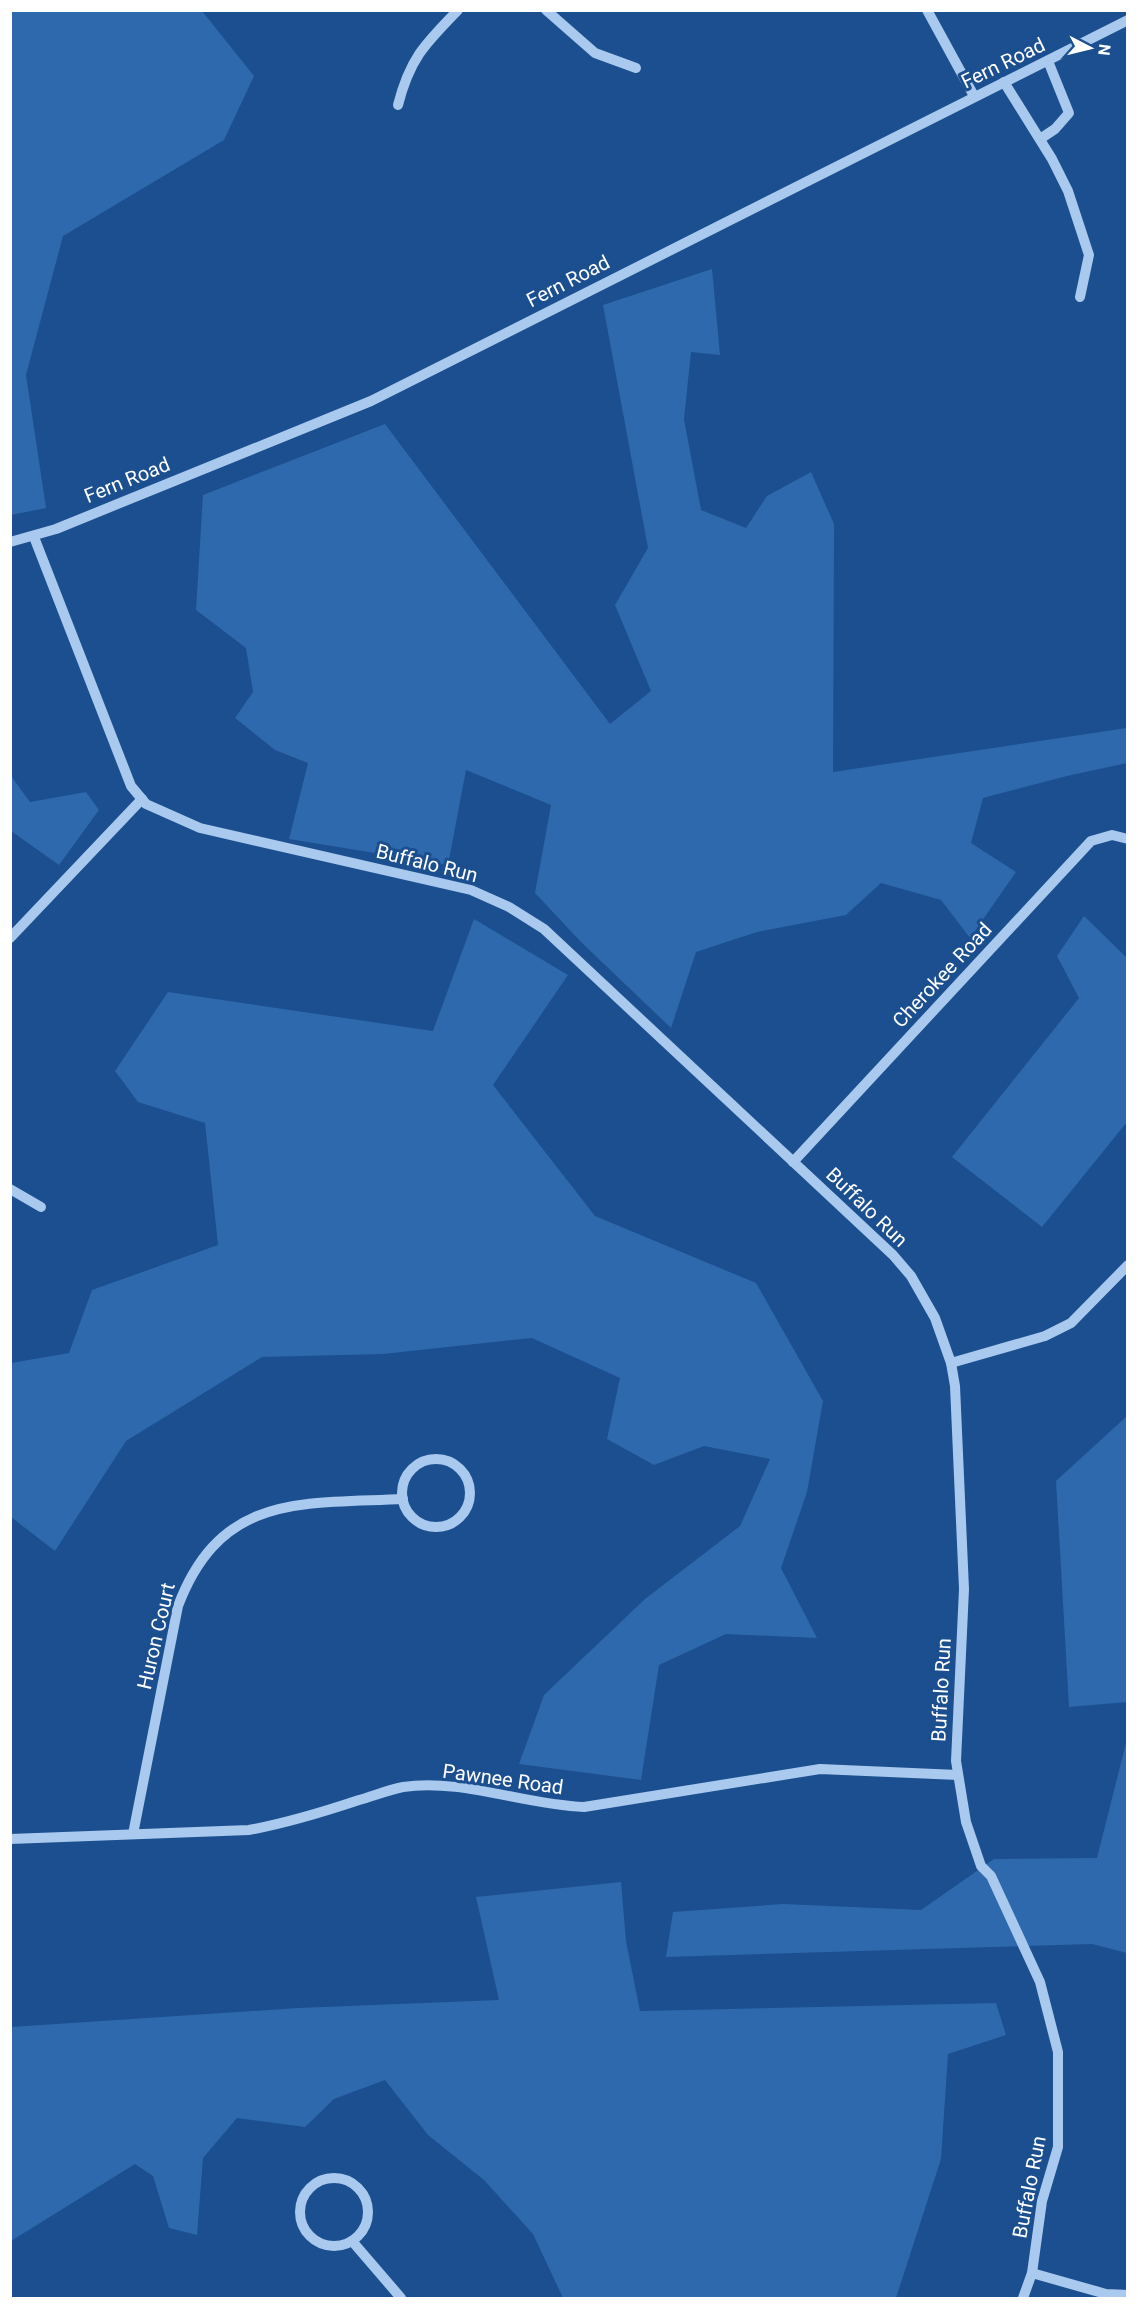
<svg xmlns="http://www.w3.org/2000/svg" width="1138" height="2309" font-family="Roboto,sans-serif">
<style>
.green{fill:#2e69ad}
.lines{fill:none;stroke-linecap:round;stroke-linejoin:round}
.minor{stroke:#a9c9ee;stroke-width:10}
.labels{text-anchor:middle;stroke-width:6;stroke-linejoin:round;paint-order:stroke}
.street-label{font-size:20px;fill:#fff;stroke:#1b4f8f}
</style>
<rect width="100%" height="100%" fill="#1b4f8f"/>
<g class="green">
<polygon points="11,10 202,11 254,76 224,140 63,236 26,375 46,508 11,515"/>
<polygon points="712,269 720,355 691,352 684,419 701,510 746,528 767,496 811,472 834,524 833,772 1127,728 1127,763 1067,776 983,798 971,843 1016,872 970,938 941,900 881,883 846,915 757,932 696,952 671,1028 581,942 535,893 551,805 466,770 448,865 289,839 308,763 275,750 235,718 253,692 246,648 196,610 203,495 385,424 610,724 651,691 615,605 648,548 603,305"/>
<polygon points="11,776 30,802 86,792 99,810 59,865 11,831"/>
<polygon points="1084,916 1127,958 1127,1122 1042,1227 952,1157 1079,998 1057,956"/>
<polygon points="474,919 568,975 493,1085 595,1216 756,1283 823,1401 807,1492 781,1568 817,1638 726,1634 659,1665 641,1780 519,1764 544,1695 645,1599 740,1526 770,1459 704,1446 654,1465 607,1439 620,1378 532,1338 383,1354 262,1357 126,1441 55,1551 11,1517 11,1363 69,1353 92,1290 218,1245 205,1123 138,1102 115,1071 168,992 433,1031"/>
<polygon points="1127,1416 1127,1702 1069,1707 1056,1481"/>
<polygon points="1127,1739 1127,1953 1092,1944 666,1957 673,1912 783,1904 921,1910 994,1859 1097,1858"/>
<polygon points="621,1882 626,1941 640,2011 996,2003 1006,2035 948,2054 941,2159 896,2298 563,2298 533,2234 484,2180 428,2135 385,2080 334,2099 305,2127 237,2118 203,2158 197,2235 169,2228 153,2176 135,2164 11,2241 11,2027 298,2008 499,2000 476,1897"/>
</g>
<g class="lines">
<g class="minor">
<polyline points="546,10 595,53 636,68"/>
<polyline points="927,10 974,96"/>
<polyline points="1004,82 1052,159 1068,191 1089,255 1080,297"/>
<path d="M398,105c12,-47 27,-61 60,-95"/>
<polyline points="1040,139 1055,129 1069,113 1048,61"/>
<polyline points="34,537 131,786 146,804 200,828 471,890 509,907 544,929 893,1255 911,1276 935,1318 951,1363 955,1386 964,1589 956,1761 966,1822 981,1866 991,1876 1040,1982 1058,2052 1058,2147 1042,2201 1032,2273 1023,2298"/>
<polyline points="10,542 56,529 371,401 1128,20"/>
<polyline points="10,938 142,799"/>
<polyline points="793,1162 1091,841 1112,835 1128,839"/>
<polyline points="10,1189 41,1207"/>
<polyline points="951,1363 1045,1336 1071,1323 1128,1265"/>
<circle cx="436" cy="1493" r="34"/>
<path d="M133,1834l45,-228c43,-113 123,-102 225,-107"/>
<path d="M10,1839l239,-9c38,-7 74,-18 110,-30 14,-4 29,-10 44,-13 57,-9 122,18 181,20l236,-38 138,6"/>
<circle cx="334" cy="2212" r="34"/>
<polyline points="352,2241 401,2298"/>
<polyline points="1032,2273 1106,2294 1128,2295"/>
</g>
</g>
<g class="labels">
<g class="street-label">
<text transform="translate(1003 63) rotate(-26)" y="7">Fern Road</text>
<text transform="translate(568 281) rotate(-27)" y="7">Fern Road</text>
<text transform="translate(127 480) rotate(-22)" y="7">Fern Road</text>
<text transform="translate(427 863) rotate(14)" y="7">Buffalo Run</text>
<text transform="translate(942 975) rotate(-47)" y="7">Cherokee Road</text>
<text transform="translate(867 1207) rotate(44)" y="7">Buffalo Run</text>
<text transform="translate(156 1636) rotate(-77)" y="7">Huron Court</text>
<text transform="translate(941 1690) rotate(-87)" y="7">Buffalo Run</text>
<text transform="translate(503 1779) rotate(8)" y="7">Pawnee Road</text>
<text transform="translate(1029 2187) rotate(-79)" y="7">Buffalo Run</text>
</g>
</g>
<rect width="1138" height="2309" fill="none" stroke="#ffffff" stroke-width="24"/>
<g transform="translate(1090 48) rotate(97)" stroke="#1b4f8f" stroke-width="4.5" paint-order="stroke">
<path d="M0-4.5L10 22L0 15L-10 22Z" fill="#ffffff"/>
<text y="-9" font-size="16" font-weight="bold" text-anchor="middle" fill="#ffffff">N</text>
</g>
</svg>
